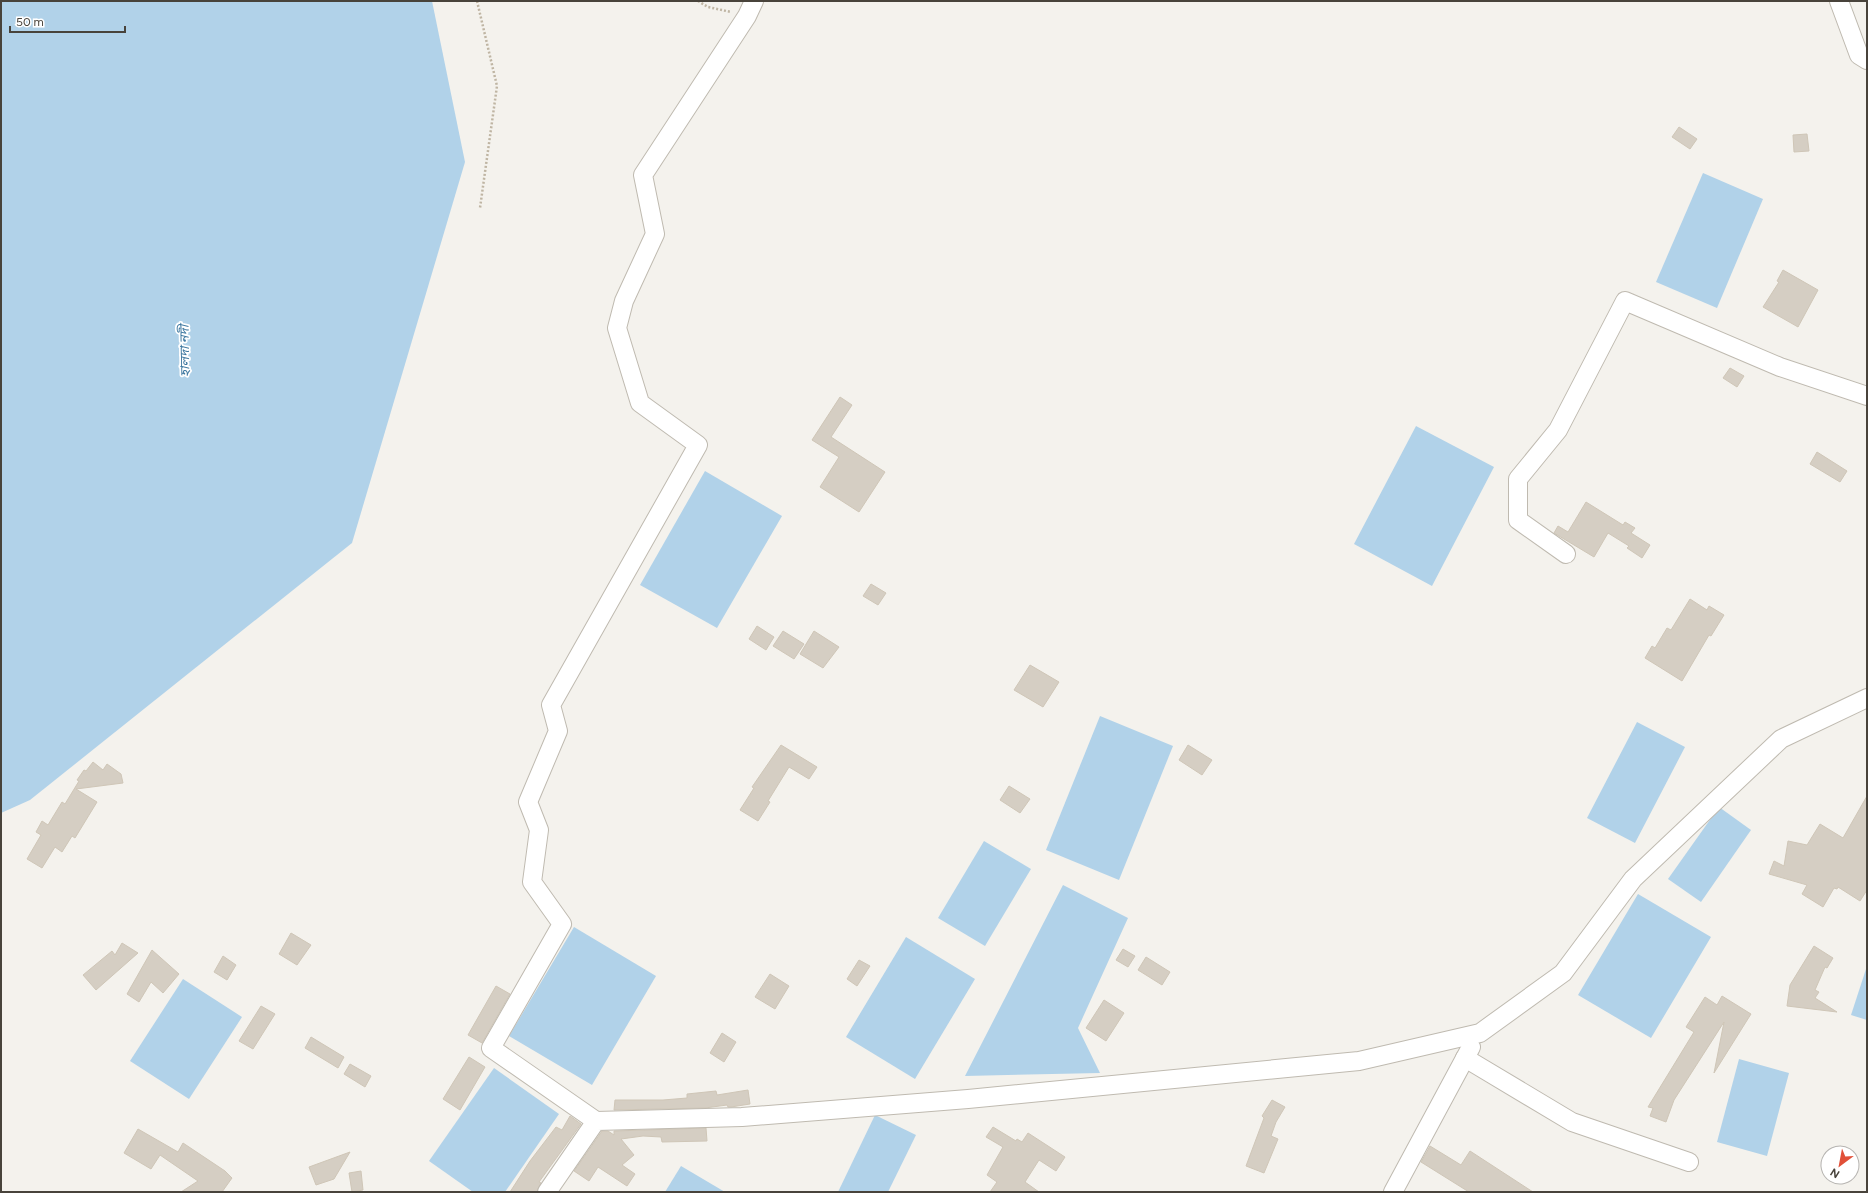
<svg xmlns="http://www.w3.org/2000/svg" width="1868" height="1193" font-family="Figtree,'Noto Sans Bengali',sans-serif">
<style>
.water{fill:#b1d2e9}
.building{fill:#d5cec3;stroke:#cfc6b7}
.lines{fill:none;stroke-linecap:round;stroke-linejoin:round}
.street-casing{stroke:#bfbab0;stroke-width:20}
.path{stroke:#bfb5a3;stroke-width:2.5;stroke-dasharray:2 2;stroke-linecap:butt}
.street{stroke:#fff;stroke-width:18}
.labels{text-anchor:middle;stroke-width:3.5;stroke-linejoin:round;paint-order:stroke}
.water-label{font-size:13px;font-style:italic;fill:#3e78a0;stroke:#fff}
</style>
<rect width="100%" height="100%" fill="#f4f2ed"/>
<g class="water">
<polygon points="1,1 432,1 465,162 352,543 30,800 1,813"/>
<polygon points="1703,173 1763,199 1717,308 1656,282"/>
<polygon points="1416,426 1494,467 1432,586 1354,544"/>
<polygon points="705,471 782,516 717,628 640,585"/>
<polygon points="1100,716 1173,746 1119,880 1046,850"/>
<polygon points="1637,722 1685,747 1635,843 1587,818"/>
<polygon points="1719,807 1751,830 1701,902 1668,879"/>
<polygon points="984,841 1031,869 985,946 938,918"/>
<polygon points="1063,885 1128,918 1078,1028 1100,1073 965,1076"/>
<polygon points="1638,894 1711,937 1651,1038 1578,995"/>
<polygon points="574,927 656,976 592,1085 509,1036"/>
<polygon points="906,937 975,979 915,1079 846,1037"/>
<polygon points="1867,966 1867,1020 1851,1015"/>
<polygon points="183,979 242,1017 189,1099 130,1061"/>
<polygon points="1739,1059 1789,1073 1767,1156 1717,1142"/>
<polygon points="494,1068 559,1114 505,1192 473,1192 429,1161"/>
<polygon points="875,1115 916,1135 888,1192 838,1192"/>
<polygon points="681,1166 725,1192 665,1192"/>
</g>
<g class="building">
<polygon points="1679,127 1697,139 1690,149 1672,137"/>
<polygon points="1807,134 1809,151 1794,152 1793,135"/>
<polygon points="1783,270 1818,290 1798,327 1763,307 1779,282 1777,281"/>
<polygon points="1730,368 1744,376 1737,387 1723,378"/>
<polygon points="840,397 852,405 831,437 885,472 859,512 820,487 839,457 812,440"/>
<polygon points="1817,452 1847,471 1840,482 1810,464"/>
<polygon points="1586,502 1623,525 1625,522 1635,528 1631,533 1650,545 1642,558 1627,548 1629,546 1608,533 1594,557 1554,533 1558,526 1568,532"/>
<polygon points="871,584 886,593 878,605 863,596"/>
<polygon points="1690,599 1707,610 1709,606 1724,615 1711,636 1709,635 1682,681 1645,658 1652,646 1655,648 1667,628 1671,630"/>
<polygon points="757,626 774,637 766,650 749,639"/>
<polygon points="783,631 804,644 794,659 773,646"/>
<polygon points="814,631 839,647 823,668 800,654"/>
<polygon points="1030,665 1059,682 1043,707 1014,690"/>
<polygon points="781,745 817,767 809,779 789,767 768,801 770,802 758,821 740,810 754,788 752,787"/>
<polygon points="1188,745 1212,760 1202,775 1179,760"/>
<polygon points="93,762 103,770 107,764 121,774 123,783 76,789 97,802 75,838 72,836 62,852 55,847 42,868 27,859 41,835 36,832 42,821 48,825 62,802 65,804 79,781 77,780 84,770 86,771"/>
<polygon points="1009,786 1030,799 1020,813 1000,800"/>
<polygon points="1867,796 1867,890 1860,901 1838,887 1837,889 1834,888 1823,907 1802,894 1807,885 1769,874 1774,861 1784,866 1788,841 1807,845 1820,824 1843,838"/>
<polygon points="291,933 311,945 297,965 279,954"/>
<polygon points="122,943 138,953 96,990 83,975 112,951 115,955"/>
<polygon points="1814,946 1833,958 1827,968 1825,967 1815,990 1819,992 1815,998 1837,1012 1787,1006 1790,985"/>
<polygon points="1123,949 1135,956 1128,967 1116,960"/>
<polygon points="152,950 179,974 163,993 151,982 139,1002 127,994"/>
<polygon points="223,956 236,965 227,980 214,972"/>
<polygon points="1146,957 1170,972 1162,985 1138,970"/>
<polygon points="859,960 870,966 857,986 847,979"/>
<polygon points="770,974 789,986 775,1009 755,997"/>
<polygon points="496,986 510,994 482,1043 468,1035"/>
<polygon points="1722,996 1751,1014 1714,1073 1724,1022 1674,1100 1666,1122 1650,1116 1653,1108 1648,1107 1694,1032 1686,1027 1705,997 1717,1005"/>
<polygon points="1104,1000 1124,1013 1106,1041 1086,1028"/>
<polygon points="261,1006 275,1014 253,1049 239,1041"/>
<polygon points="722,1033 736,1042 724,1062 710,1053"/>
<polygon points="311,1037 344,1057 338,1068 305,1048"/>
<polygon points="469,1057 485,1067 460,1110 443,1099"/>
<polygon points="350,1064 371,1076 365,1087 344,1074"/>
<polygon points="748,1090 750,1104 731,1107 728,1107 727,1105 705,1108 614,1110 615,1100 663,1100 687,1098 687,1094 716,1091 717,1095"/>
<polygon points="1272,1100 1285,1107 1276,1122 1271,1136 1278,1139 1264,1173 1246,1166 1264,1118 1262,1116"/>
<polygon points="570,1116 581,1124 539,1182 541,1183 537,1192 510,1192 530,1161 556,1127 562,1130"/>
<polygon points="993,1127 1016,1141 1017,1139 1022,1142 1028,1133 1065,1157 1056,1171 1039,1160 1025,1182 1039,1192 990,1192 997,1182 987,1175 1003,1147 986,1137"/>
<polygon points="706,1128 707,1141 662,1142 661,1137 643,1136 621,1139 634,1155 622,1165 635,1174 627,1186 598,1167 589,1181 574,1171 602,1131 608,1131 614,1135 614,1131"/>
<polygon points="138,1129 178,1152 183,1143 225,1171 232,1178 222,1192 181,1192 198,1181 160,1155 151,1169 124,1153"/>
<polygon points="1430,1146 1461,1165 1470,1151 1533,1192 1469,1192 1421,1162"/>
<polygon points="350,1152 334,1179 316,1185 309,1167"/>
<polygon points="361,1171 363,1190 352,1192 349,1173"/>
</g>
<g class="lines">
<defs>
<g id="street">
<polyline points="1839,1 1859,55 1867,60"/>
<polyline points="1566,554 1518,520 1518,479 1558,430 1625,301 1780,367 1867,396"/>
<polyline points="1465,1058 1572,1122 1689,1162"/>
<polyline points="596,1121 491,1048 562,924 532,882 539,830 528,802 558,731 551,705 698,445 640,403 617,328 624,301 655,234 643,175 747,16 754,1"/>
<polyline points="547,1192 596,1121 742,1117 968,1099 1359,1061 1480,1033 1563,973 1633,879 1781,739 1867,698"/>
<polyline points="1393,1192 1471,1047"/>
</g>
</defs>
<use href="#street" class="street-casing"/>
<g class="path">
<polyline points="477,1 497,86 480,208"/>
<polyline points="698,1 708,7 731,12"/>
</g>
<use href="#street" class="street"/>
</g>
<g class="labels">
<g class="water-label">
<text transform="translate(184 351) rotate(-91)" y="5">হালদা নদী</text>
</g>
</g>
<rect width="1868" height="1193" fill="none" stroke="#48433b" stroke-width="4"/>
<g transform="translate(1840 1165) rotate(212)"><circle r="19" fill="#ffffff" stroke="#b6b4b1"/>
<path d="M0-3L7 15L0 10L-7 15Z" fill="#e15038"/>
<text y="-6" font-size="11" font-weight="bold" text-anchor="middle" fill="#48433b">N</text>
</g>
<path d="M10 26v6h115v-6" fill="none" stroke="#48433b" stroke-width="2"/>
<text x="16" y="26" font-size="12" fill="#48433b" stroke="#ffffff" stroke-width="3" paint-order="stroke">50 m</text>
</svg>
